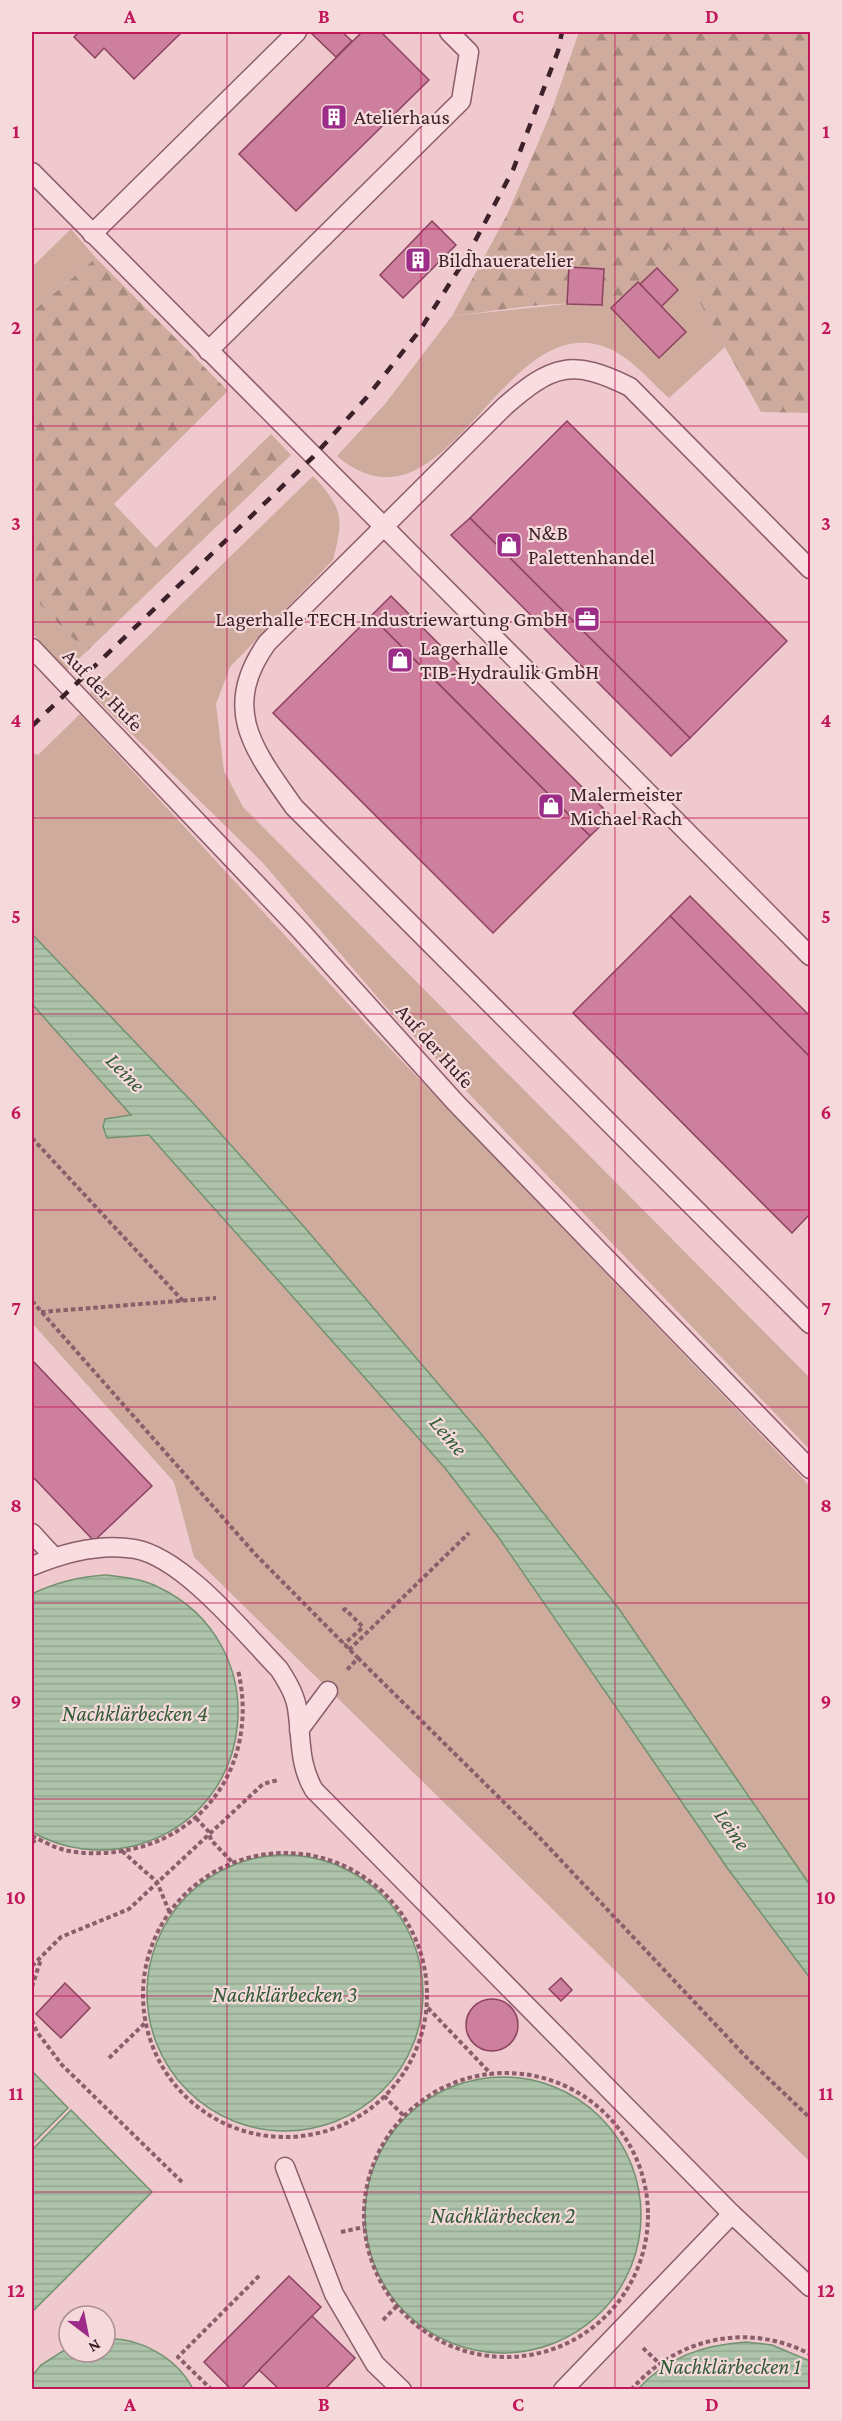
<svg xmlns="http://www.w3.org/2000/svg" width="842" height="2421" font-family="'Crimson Pro',serif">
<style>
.green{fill:#ceab9c}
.forest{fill:url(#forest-firs)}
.water{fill:url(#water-rules);stroke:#729270;stroke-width:1.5}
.building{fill:#cd7f9d;stroke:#8c4260;stroke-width:1.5}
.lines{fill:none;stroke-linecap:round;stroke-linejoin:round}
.lane-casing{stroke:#8c5d6a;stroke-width:21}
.path{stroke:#8c5d6a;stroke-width:4;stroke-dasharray:4.5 3;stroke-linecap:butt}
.lane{stroke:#f9dde0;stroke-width:18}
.rail{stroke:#3c212a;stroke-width:4.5;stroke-dasharray:10 10;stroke-linecap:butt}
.grid{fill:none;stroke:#c2185b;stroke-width:1.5;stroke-opacity:0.55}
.labels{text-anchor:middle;stroke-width:4.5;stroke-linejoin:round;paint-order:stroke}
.poi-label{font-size:21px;fill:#3c212a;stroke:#f6d9db;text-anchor:start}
.street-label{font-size:21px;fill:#3c212a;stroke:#f6d9db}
.water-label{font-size:22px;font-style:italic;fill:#305c36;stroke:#f6d9db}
.neatline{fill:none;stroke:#c2185b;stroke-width:2}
.grid-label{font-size:20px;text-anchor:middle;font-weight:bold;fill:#c2185b}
</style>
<defs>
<pattern id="forest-firs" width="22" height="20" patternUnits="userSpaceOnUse" patternTransform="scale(1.5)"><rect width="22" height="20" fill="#ceab9c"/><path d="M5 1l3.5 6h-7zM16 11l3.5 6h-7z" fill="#a88b7f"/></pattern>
<pattern id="water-rules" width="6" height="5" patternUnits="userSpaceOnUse" patternTransform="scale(1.5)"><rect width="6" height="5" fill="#acc3a9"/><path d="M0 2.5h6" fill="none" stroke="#95a792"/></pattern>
</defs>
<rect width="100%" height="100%" fill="#efc9cd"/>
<g class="green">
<polygon points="71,229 96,258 32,312 32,267"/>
<path d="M669,246l56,101 -56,51c-20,-18 -39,-42 -64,-51 -105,-38 -159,201 -268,109l48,-52 67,-88 115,-12 35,1 55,-37z"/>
<path d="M313,476c30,32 31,42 20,84l-103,107 -14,37 8,67 19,36 567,571v72l-425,-444 -122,-143 -173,-170z"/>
<polygon points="32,596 86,652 67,670 32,633"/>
<polygon points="80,714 376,1034 810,1486 810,1885 619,1609 482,1435 195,1105 32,934 32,753 38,755"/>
<polygon points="32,1004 445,1468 499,1538 728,1869 810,1978 810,2162 194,1557 174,1482 32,1323"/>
</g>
<g class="forest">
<path d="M579,32h231v381l-49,-1 -92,-165 -12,21 -46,40c-36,-12 -119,4 -159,8l56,-103 42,-98z"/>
<polygon points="96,258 228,391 114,504 156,548 271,434 291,455 86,652 32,596 32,312"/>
</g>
<g class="water">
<polygon points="32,934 195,1105 306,1229 482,1435 619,1609 810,1885 810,1978 728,1869 499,1538 445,1468 149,1135 107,1138 103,1127 105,1119 131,1115 32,1004"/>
<path d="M105,1575c18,2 37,4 53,12 117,55 102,224 -21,258 -36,10 -73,5 -105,-13v-238c24,-12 46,-17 73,-19z"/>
<circle cx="285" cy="1993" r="138"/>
<polygon points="32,2071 68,2108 32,2144"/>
<circle cx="503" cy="2215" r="138"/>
<polygon points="71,2110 152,2192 32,2312 32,2150"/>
<path d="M105,2339c35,-2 72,19 88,50h-161v-13l9,-11 28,-18v5h36z"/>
<path d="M746,2342l26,3 38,16v28h-172c29,-32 65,-44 108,-47z"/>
</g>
<g class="building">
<polygon points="79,32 182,32 134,79 104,48 95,58 74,37"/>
<polygon points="310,32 342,32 352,41 336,57"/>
<polygon points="362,32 381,32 429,80 296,211 239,154"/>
<polygon points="432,221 456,245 403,298 380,275"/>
<polygon points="569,267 604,269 602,305 567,304"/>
<polygon points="657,268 678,290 661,307 640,284"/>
<polygon points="638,282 686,332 659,358 611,308"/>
<polygon points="567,421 787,641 690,738 470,518"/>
<polygon points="470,518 690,738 671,756 451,535"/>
<polygon points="391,596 611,816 590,836 371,616"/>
<polygon points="371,616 590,836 493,933 273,713"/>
<polygon points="690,896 810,1016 810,1057 670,916"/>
<polygon points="670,916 810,1057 810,1214 792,1233 573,1013"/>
<polygon points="32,1360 152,1486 94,1541 32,1476"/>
<polygon points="561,1978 572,1990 561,2001 549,1989"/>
<polygon points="65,1983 90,2008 61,2038 36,2014"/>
<circle cx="492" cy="2025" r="26"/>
<polygon points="289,2276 321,2307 240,2390 232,2390 204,2362"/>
<polygon points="312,2316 355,2358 324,2390 280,2390 259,2370"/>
</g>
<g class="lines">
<defs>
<g id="lane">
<polyline points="32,172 810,956"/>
<polyline points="92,234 297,32"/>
<polyline points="208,351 461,101 469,52 449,32"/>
<path d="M810,569l-180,-182c-58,-29 -78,-22 -125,19l-238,237c-47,66 -13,107 27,164l516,517"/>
<polyline points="32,648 300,930 455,1102 810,1469"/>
<polyline points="32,1533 54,1557"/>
<path d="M32,1566c31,-13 69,-23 103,-17 49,9 110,85 144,120 8,12 16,25 18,39 5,30 1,55 17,82l418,424 78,73"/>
<polyline points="299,1730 328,1691"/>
<polyline points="285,2167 334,2294 375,2364 402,2390"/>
<polyline points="563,2390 732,2214"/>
</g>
</defs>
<use href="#lane" class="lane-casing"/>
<g class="path">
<polyline points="32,1138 184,1302"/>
<polyline points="32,1301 255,1554 358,1658 347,1670"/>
<polyline points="41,1312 216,1298"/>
<polyline points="343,1611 345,1609 363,1627 344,1644"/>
<polyline points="349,1650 469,1533"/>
<polyline points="358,1658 539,1837 748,2059 810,2118"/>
<polyline points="196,1818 209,1832 211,1840 233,1863"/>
<path d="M32,1836c9,4 19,10 29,13 17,5 36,5 54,3 93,-11 144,-93 123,-182"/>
<polyline points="32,1843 37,1838"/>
<polyline points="122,1851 157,1882 169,1911"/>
<circle cx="285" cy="1995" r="142"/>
<polyline points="32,1966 61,1937 129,1909 263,1784 278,1780"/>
<polyline points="32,1987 41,1959"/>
<polyline points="428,2008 491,2074"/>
<polyline points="32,2020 37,2032 62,2065 184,2184"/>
<polyline points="109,2058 145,2023"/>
<circle cx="506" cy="2215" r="142"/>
<polyline points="384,2096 404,2116"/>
<polyline points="341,2232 364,2227"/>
<polyline points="383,2320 397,2306"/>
<polyline points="643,2348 660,2364"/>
<polyline points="212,2390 178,2357 261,2274"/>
<path d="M631,2390c46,-53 117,-68 179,-36"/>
</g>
<use href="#lane" class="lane"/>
<polyline class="rail" points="32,726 313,457 367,397 420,330 466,258 513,170 558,51 562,32"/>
</g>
<path class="grid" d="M227,32v2358M421,32v2358M615,32v2358M32,229h778M32,426h778M32,622h778M32,818h778M32,1014h778M32,1210h778M32,1407h778M32,1603h778M32,1799h778M32,1996h778M32,2192h778"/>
<defs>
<symbol id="building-square" viewBox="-11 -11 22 22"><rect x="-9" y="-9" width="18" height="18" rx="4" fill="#9c2c87" stroke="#f6d9db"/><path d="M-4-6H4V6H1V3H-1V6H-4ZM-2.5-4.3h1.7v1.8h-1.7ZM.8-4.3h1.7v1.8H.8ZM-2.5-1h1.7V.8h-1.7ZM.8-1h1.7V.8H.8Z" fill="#fff"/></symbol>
<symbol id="shop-square" viewBox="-11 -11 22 22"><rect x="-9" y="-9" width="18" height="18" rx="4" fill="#9c2c87" stroke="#f6d9db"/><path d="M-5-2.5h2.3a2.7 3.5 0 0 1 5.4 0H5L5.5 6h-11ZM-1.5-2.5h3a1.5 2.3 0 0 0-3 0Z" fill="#fff"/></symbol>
<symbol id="office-square" viewBox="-11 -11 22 22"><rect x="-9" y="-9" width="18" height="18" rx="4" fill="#9c2c87" stroke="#f6d9db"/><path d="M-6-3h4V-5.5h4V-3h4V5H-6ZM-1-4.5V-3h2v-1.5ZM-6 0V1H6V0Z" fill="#fff"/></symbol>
</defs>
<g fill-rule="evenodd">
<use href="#building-square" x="319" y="102" width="30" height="30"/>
<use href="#building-square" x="403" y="245" width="30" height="30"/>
<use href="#shop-square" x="494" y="530" width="30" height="30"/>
<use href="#office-square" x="572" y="604" width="30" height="30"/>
<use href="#shop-square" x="385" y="645" width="30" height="30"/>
<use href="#shop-square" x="536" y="791" width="30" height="30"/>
</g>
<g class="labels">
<g class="poi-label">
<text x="354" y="124">Atelierhaus</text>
<text x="438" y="267">Bildhaueratelier</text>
<text x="528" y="540">N&amp;B<tspan x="528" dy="24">Palettenhandel</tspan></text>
<text x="568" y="626" text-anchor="end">Lagerhalle TECH Industriewartung GmbH</text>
<text x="420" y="655">Lagerhalle<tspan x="420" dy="24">TIB-Hydraulik GmbH</tspan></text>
<text x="570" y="801">Malermeister<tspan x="570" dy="24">Michael Rach</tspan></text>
</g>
<g class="street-label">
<text transform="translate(103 690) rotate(46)" y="7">Auf der Hufe</text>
<text transform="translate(435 1046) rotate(48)" y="7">Auf der Hufe</text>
</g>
<g class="water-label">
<text transform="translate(126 1072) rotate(45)" y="8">Leine</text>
<text transform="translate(449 1435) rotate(50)" y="8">Leine</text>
<text x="135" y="1721">Nachklärbecken 4</text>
<text transform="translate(733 1829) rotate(55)" y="8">Leine</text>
<text x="285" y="2002">Nachklärbecken 3</text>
<text x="503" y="2223">Nachklärbecken 2</text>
<text x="730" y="2374">Nachklärbecken 1</text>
</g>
</g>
<rect width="842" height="2421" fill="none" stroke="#f6d9db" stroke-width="66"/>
<g transform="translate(87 2334) rotate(148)"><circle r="28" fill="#f6d9db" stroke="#ac8f94" stroke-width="1.5"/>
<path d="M0-4.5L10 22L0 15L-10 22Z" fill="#9c2c87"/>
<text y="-9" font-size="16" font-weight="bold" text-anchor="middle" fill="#3c212a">N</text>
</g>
<rect x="33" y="33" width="776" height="2355" class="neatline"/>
<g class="grid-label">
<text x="130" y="23">A</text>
<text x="324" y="23">B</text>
<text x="518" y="23">C</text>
<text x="712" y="23">D</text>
<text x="16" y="138">1</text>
<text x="826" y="138">1</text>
<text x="16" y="334">2</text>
<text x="826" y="334">2</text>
<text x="16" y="530">3</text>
<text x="826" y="530">3</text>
<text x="16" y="727">4</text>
<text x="826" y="727">4</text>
<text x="16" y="923">5</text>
<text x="826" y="923">5</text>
<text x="16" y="1119">6</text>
<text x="826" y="1119">6</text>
<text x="16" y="1315">7</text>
<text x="826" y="1315">7</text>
<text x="16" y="1512">8</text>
<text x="826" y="1512">8</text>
<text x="16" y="1708">9</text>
<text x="826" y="1708">9</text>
<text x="16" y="1904">10</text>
<text x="826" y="1904">10</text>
<text x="16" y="2100">11</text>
<text x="826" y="2100">11</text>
<text x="16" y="2297">12</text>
<text x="826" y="2297">12</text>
<text x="130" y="2411">A</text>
<text x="324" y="2411">B</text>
<text x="518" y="2411">C</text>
<text x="712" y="2411">D</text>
</g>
</svg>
